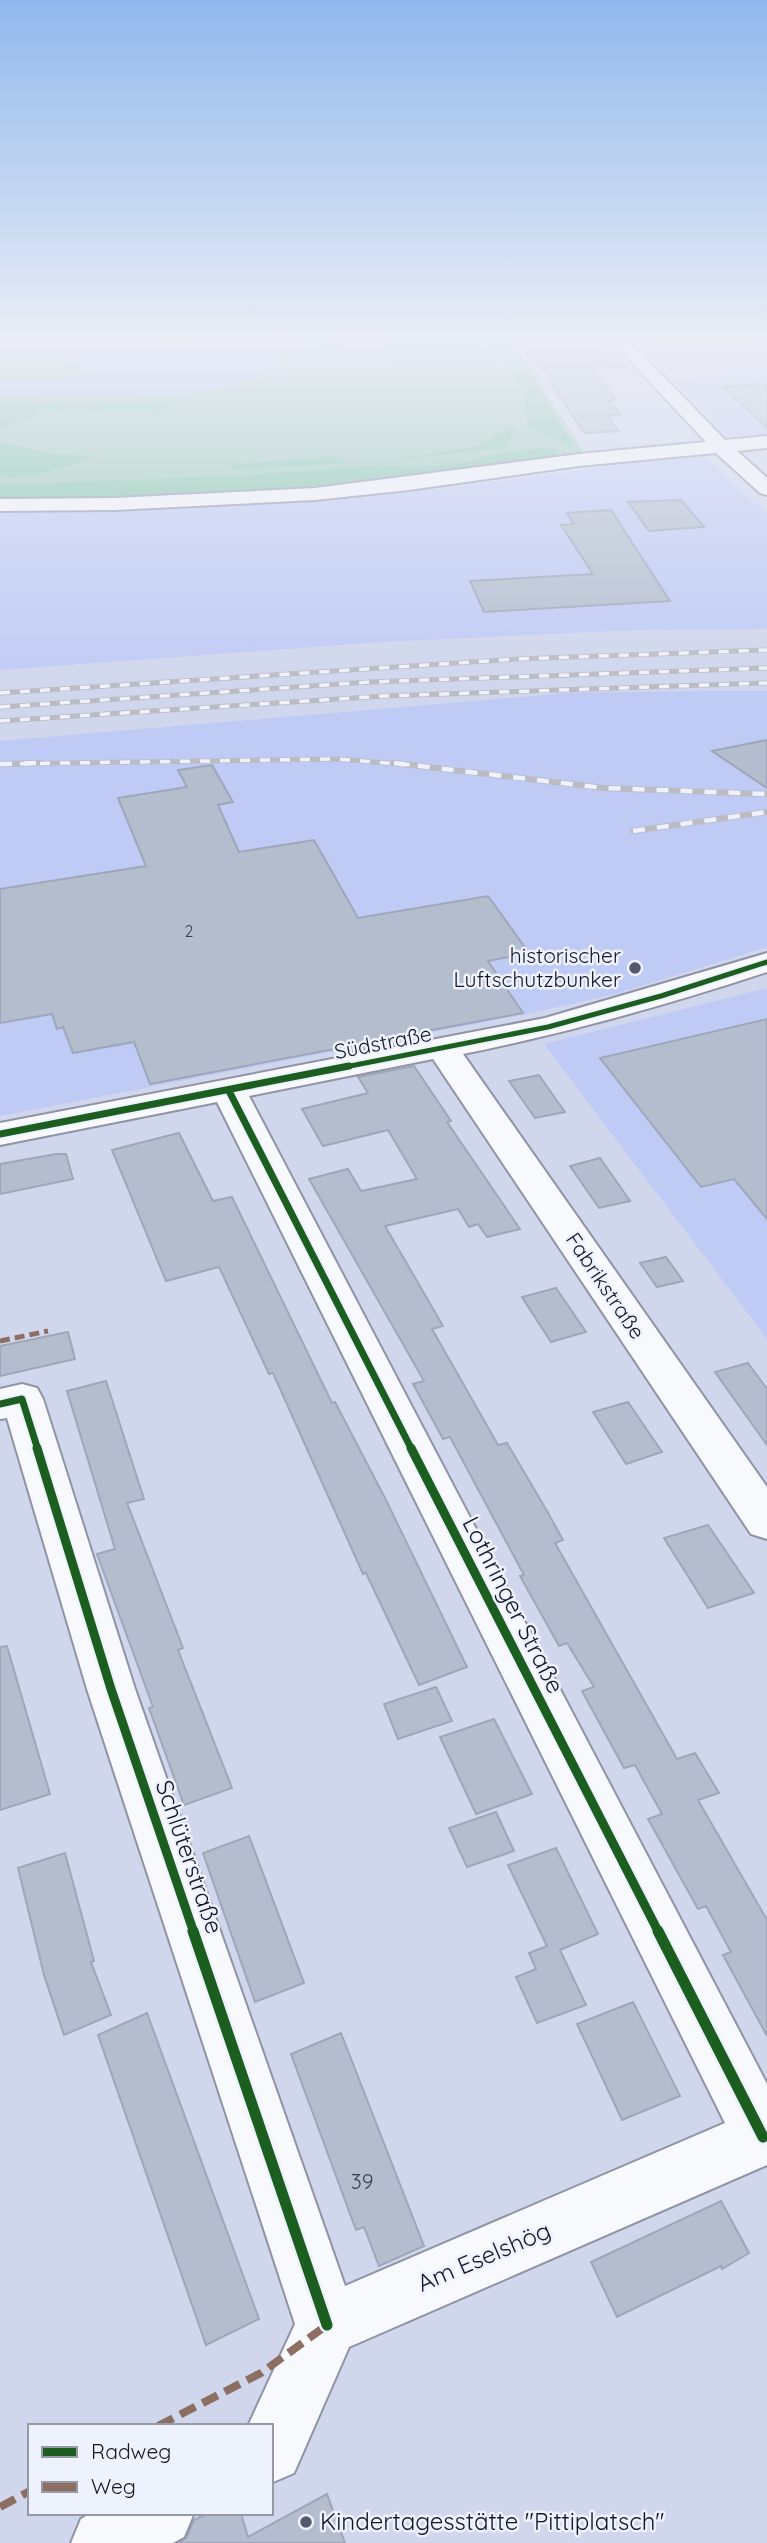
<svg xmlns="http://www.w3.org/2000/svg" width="767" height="2543" font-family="Quicksand,sans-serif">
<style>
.built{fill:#bfcaf5}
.green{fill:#98c9b3}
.forest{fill:#7cc3a3}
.water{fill:#b0bef2}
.building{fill:#b3bdce;stroke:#9ea7b9;stroke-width:2}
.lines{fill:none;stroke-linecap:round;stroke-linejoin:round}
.minor-casing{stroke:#8f93a6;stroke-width:4}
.minor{fill:#f8f9fc;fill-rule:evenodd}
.rail-far1-casing{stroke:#babcc2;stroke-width:5}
.rail-casing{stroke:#babcc2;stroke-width:6}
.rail-far1{stroke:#eef2fc;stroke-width:3.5;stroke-dasharray:10;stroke-linecap:butt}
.rail{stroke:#eef2fc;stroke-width:4.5;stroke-dasharray:12;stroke-linecap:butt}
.quiet-far1{stroke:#8d6e63;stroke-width:5;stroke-dasharray:10 5;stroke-linecap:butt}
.quiet{stroke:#8d6e63;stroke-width:8;stroke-dasharray:17 8;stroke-linecap:butt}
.cycleway-far3-casing{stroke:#eef2fc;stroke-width:9}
.cycleway-far2-casing{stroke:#eef2fc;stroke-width:11}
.cycleway-far1-casing{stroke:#eef2fc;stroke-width:13}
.cycleway-casing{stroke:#eef2fc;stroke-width:16}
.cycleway-far3{stroke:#1b5e20;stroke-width:5}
.cycleway-far2{stroke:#1b5e20;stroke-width:7}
.cycleway-far1{stroke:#1b5e20;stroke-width:9}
.cycleway{stroke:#1b5e20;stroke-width:11}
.poi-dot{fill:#545a6d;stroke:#eef2fc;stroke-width:2.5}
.labels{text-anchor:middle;stroke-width:5;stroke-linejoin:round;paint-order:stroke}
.far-number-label{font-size:16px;fill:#3a4052}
.poi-label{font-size:21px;fill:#121729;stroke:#eef2fc;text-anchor:end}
.street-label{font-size:21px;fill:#121729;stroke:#eef2fc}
.near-number-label{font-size:21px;fill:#3a4052}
.near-street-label{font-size:24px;fill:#121729;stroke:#eef2fc}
.near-poi-label{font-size:24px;fill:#121729;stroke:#eef2fc;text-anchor:start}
</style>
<rect width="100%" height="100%" fill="#d0d6ec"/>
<g class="built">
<polygon points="677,336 767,336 767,436 727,436 671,378 744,373 727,358 655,363 633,341 680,339"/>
<polygon points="705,457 767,514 767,629 638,630 382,642 0,670 0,510 151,509 405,493 632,463"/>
<polygon points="713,691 767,691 767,947 615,994 527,1014 0,1116 0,741 568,693"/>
<polygon points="767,988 767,1339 544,1044"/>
</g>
<g class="green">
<polygon points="0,336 228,336 140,349 0,348"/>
<path d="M233,336h276l76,118c-90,13 -179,26 -270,34 -104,8 -210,10 -315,10v-102h109l153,-54z"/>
<polygon points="0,358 59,358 78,365 81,371 76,378 52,381 0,381"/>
</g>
<g class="forest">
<polygon points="0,336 140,336 132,343 111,343"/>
<polygon points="276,336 333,336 345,357"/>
<path d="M381,336c30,0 82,-6 105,16 5,5 9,13 13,19l-40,-9 -41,5 -23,-4z"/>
<polygon points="454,336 504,336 573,444 565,445 528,426 523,390 498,353 489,347"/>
<polygon points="90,402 172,403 158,413 70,409 40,413 0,428 0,404"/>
<polygon points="508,427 517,428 503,448 393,460 478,446"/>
<path d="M0,444h10l42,10 41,2c-32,13 -58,24 -93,21z"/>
<path d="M551,447l11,9c-59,8 -119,18 -179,24 -127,13 -255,17 -383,18v-13l233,-9 148,-11 35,3 59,-7 12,-5z"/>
<polygon points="334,457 352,463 226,470 235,464"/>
</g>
<path class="water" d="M233,336c20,4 43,7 48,31 -64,39 -204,30 -281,29v-15h52l24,-3 5,-7 -3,-6 -19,-7h-59v-10l140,1z"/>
<g class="building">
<polygon points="601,338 626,366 588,368 617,400 609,400 621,415 608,416 619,431 584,433 549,381 556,381 519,343"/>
<polygon points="767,384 767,428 723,387"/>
<polygon points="681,500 704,527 649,531 628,502"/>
<polygon points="611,510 670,601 484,612 470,581 593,574 561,525 574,524 567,513"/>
<polygon points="767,740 767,788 712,751"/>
<polygon points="212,765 233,802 218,805 239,852 314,840 358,918 488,896 529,953 488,961 523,1013 395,1037 399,1043 344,1054 340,1048 150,1084 134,1042 73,1053 63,1027 57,1029 52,1014 0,1023 0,889 146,866 118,798 187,787 178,770"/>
<polygon points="767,1019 767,1219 734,1179 701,1187 600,1058"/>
<polygon points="414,1066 451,1121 447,1122 520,1229 487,1237 478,1224 469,1227 458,1209 385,1226 443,1326 432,1329 498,1445 507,1443 547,1511 563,1540 555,1543 677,1759 695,1753 719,1793 698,1800 767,1920 767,2036 723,1955 731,1952 706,1906 698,1909 648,1819 662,1814 635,1765 624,1768 582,1691 594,1687 567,1643 559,1646 520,1576 524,1575 450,1437 443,1439 413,1384 424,1381 309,1179 348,1169 361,1191 417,1179 388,1130 323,1146 302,1109 368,1093 358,1077"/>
<polygon points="539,1075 550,1091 565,1112 535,1118 509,1081"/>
<polygon points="179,1133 213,1201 232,1197 332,1403 335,1402 385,1498 467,1667 419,1685 366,1573 363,1574 273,1373 269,1374 219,1267 166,1281 112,1150"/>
<polygon points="56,1154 66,1154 73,1179 0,1194 0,1164"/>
<polygon points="600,1158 619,1185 630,1201 599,1208 570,1166"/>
<polygon points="666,1257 683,1281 657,1287 640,1263"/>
<polygon points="556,1288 586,1332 551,1342 522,1297"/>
<polygon points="68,1332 75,1359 0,1376 0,1346"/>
<polygon points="748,1363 767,1389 767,1445 715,1372"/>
<polygon points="106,1381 144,1499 127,1503 183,1648 178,1650 232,1788 184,1805 149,1708 153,1707 97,1554 115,1549 67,1391"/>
<polygon points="628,1402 662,1452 626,1464 593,1412"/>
<polygon points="708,1525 754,1593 708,1608 664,1538"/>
<polygon points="7,1646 50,1794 0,1810 0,1647"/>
<polygon points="436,1687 452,1721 398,1739 384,1704"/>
<polygon points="494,1719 532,1794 476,1814 440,1737"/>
<polygon points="496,1812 514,1851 467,1867 449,1828"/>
<polygon points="249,1836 304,1983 255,2002 203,1853"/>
<polygon points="556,1848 598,1934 560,1950 586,2005 537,2023 516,1977 536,1969 529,1953 547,1946 508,1865"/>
<polygon points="65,1853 94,1961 91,1962 111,2015 64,2035 44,1975 18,1868"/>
<polygon points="633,2002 680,2096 622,2120 577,2024"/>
<polygon points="147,2013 259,2319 206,2345 98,2035"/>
<polygon points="341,2033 424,2246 379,2266 364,2227 356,2230 291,2054"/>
<polygon points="721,2201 749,2253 722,2269 721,2266 617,2317 591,2262"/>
<polygon points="327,2494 345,2543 178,2543 186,2538 194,2520 208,2513 241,2513 248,2537"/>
</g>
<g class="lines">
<defs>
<g id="minor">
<polygon points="607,336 624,336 725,440 767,436 767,448 737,451 767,478 767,495 760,493 716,453 579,466 409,490 315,500 114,510 0,511 0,499 114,498 315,488 579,454 706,442"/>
<path d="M767,953v19c-100,33 -200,61 -304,82l304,433v52l-16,-5 -318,-475 -184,37 518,988v81l-418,182 -55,126 -23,10v-57h-23l47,-102 -208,-635 -80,-271 -7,1v-30l22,-5 15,4 6,11 92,290 210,597 380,-163 -508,-1021 -217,43v-22l545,-105z"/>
<polygon points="91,2513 194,2513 184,2537 173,2543 71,2543 81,2519"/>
</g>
</defs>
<use href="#minor" class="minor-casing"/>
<use href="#minor" class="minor"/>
<defs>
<g id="rail-far1">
<polyline points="0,693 518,659 767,650"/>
<polyline points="0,707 370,682 767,668"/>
<polyline points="0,721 384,696 767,683"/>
<polyline points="0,764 337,759 412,765"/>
</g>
<g id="rail">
<polyline points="394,763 604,788 767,794"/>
<polyline points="0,764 41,763"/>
<polyline points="633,831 767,812"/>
</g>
</defs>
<use href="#rail-far1" class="rail-far1-casing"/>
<use href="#rail" class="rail-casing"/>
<use href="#rail-far1" class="rail-far1"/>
<use href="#rail" class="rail"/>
<polyline class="quiet-far1" points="0,1341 48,1331"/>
<g class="quiet">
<polyline points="158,2426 261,2373 327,2325"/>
<polyline points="0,2507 30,2491"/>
</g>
<defs>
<polyline id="cycleway-far3" points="340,1068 548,1027 661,996 767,962"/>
<g id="cycleway-far2">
<polyline points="229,1091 412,1450"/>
<polyline points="0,1134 349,1066"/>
<polyline points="0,1404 22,1399 38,1450"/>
</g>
<g id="cycleway-far1">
<polyline points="37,1448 111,1689 194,1933"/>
<polyline points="411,1448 659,1933"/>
</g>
<g id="cycleway">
<polyline points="193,1931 327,2325"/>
<polyline points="658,1931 763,2137"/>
</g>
</defs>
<use href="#cycleway-far3" class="cycleway-far3-casing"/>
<use href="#cycleway-far2" class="cycleway-far2-casing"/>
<use href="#cycleway-far1" class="cycleway-far1-casing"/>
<use href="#cycleway" class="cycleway-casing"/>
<use href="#cycleway-far3" class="cycleway-far3"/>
<use href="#cycleway-far2" class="cycleway-far2"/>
<use href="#cycleway-far1" class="cycleway-far1"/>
<use href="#cycleway" class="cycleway"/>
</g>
<linearGradient id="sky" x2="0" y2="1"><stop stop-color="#91b8ec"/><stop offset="0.49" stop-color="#eaedf6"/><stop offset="1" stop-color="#eaedf6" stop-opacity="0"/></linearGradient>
<rect width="767" height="692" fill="url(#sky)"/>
<g class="poi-dot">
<circle cx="635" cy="968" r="7"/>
<circle cx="306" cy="2522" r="7"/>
</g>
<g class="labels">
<g class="far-number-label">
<text x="189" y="937">2</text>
</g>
<g class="poi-label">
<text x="621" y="963">historischer<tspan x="621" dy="24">Luftschutzbunker</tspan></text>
</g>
<g class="street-label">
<text transform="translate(383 1043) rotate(-11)" y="7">Südstraße</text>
<text transform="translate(605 1286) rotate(56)" y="7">Fabrikstraße</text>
</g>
<g class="near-number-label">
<text x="362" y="2189">39</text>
</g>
<g class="near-street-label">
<text transform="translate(513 1605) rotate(63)" y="8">Lothringer Straße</text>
<text transform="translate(189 1857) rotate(71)" y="8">Schlüterstraße</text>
<text transform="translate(484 2257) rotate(-23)" y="8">Am Eselshög</text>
</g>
<g class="near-poi-label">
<text x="320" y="2530">Kindertagesstätte "Pittiplatsch"</text>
</g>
</g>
<rect x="28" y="2424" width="245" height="91" fill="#eef2fc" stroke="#969aa8" stroke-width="2"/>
<rect x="42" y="2447" width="35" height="10" fill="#1b5e20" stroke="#969aa8" stroke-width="2"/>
<text x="91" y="2459" font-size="21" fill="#121729">Radweg</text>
<rect x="42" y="2482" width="35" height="10" fill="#8d6e63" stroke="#969aa8" stroke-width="2"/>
<text x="91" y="2494" font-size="21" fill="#121729">Weg</text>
</svg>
